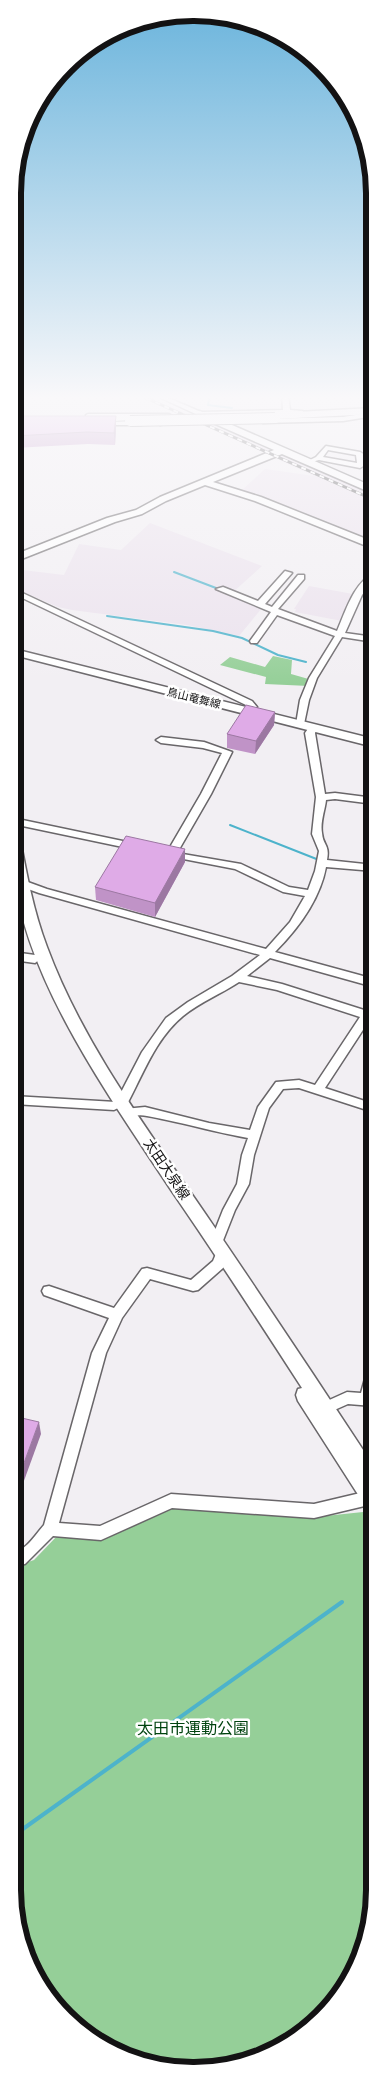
<svg xmlns="http://www.w3.org/2000/svg" width="387" height="2083" font-family="'Noto Sans','Noto Sans JP',sans-serif">
<style>
.built{fill:#ebe2ed}
.green{fill:#95cf98}
.lines{fill:none;stroke-linecap:round;stroke-linejoin:round}
.stream-far1{stroke:#4db3cb;stroke-width:2}
.stream{stroke:#4db3cb;stroke-width:4}
.street-casing{stroke:#696669;stroke-width:3}
.secondary-casing{stroke:#696669;stroke-width:3}
.street{fill:#fff;fill-rule:evenodd}
.secondary{fill:#fff;fill-rule:evenodd}
.rail-casing{stroke:#565557;stroke-width:3}
.rail{stroke:#fff;stroke-width:2;stroke-dasharray:5;stroke-linecap:butt}
.secondary-bridge-casing{stroke:#696669;stroke-width:12;stroke-linecap:butt}
.secondary-bridge{stroke:#fff;stroke-width:10}
.wall{fill:#c093c7}
.shaded-wall{fill:#9c78a2}
.building{fill:#dfabe7;stroke:#9c78a2}
.labels{text-anchor:middle;stroke-width:5;stroke-linejoin:round;paint-order:stroke}
.far-street-label{font-size:11px;fill:#131213;stroke:#fff}
.street-label{font-size:14px;fill:#131213;stroke:#fff}
.near-park-label{font-size:16px;fill:#00430f;stroke:#fff}
.rim{fill:none;stroke:#131213;stroke-width:6}
</style>
<rect width="100%" height="100%" fill="#f2eff3"/>
<g class="built">
<polygon points="133,394 144,394 276,451 268,454"/>
<polygon points="280,453 374,494 374,544 241,491 265,469 314,476 271,456"/>
<polygon points="150,523 262,566 232,593 218,587 216,589 262,608 239,636 187,625 72,610 58,607 14,588 14,569 64,575 79,544 121,550"/>
<polygon points="309,586 353,594 354,596 342,621 295,612 296,609 294,609"/>
</g>
<g class="green">
<polygon points="273,656 292,660 291,674 312,680 309,686 265,684 266,677 220,665 230,657 265,667"/>
<polygon points="173,1503 325,1516 363,1512 373,1530 373,1913 350,1980 313,2026 251,2061 182,2070 124,2057 65,2017 26,1958 13,1889 13,1567 34,1560 59,1534 70,1531 117,1533"/>
</g>
<g class="lines">
<g class="stream-far1">
<polyline points="55,394 61,394"/>
<polyline points="131,394 137,398"/>
<polyline points="208,394 210,396 208,404"/>
<polyline points="15,396 40,395"/>
<polyline points="208,405 232,408"/>
<polyline points="174,572 216,588"/>
<polyline points="362,596 374,600"/>
<polyline points="107,616 213,631 242,638 278,655 306,662"/>
<polyline points="230,825 319,860"/>
</g>
<polyline class="stream" points="13,1836 342,1602"/>
<defs>
<g id="street">
<polygon points="282,394 288,394 290,410 303,411 303,413 200,416 161,398 166,397 201,412 283,410"/>
<polygon points="374,412 374,416 343,421 263,423 260,421 263,419 343,417"/>
<polygon points="88,414 169,414 172,416 170,423 160,425 157,423 158,422 165,420 165,418 86,417 86,415"/>
<polygon points="102,422 141,421 144,423 141,425 100,425 99,424"/>
<path d="M326,446l34,6 5,3v10l-5,3 -41,-8 -11,3v-2l8,-4zM328,450l28,5 1,8 -34,-6z"/>
<path d="M285,571l7,2 -27,31 7,3 26,-32h6v4l-26,30 59,22c8,-18 17,-49 37,-58v7l-12,15 -17,38 29,4v5l-32,-5 -25,41 -8,22 -5,24 -4,3 -4,-3 4,-24 9,-22 26,-42 -58,-21 -20,28h-6l-1,-2 21,-29 -55,-23 7,-2 35,14z"/>
<polygon points="14,589 252,701 257,707 252,714 246,714 245,712 248,707 246,705 14,594"/>
<path d="M313,725l4,3 -2,5 10,61 10,-1 39,5v6l-39,-5 -9,1c-1,10 -6,22 -4,33 1,13 8,11 5,27l47,5v6l-48,-4c-6,32 -28,62 -51,85l99,27v8l-104,-29 -23,18 35,8 82,26 6,-9 4,-1v13l-49,75 49,16 -1,8 -74,-24 -16,1 -14,19 -15,47 -5,29 -14,26 -13,33 -2,4 -4,1 -4,-1 -2,-4 13,-33 14,-26 5,-29 6,-17c-34,-6 -67,-16 -101,-22 -8,-2 -15,1 -23,-1l-2,-3 2,-3 21,-2 64,16 41,7 8,-23 18,-25 23,-2 16,5 45,-68 -83,-27 -38,-8c-18,12 -39,20 -56,34 -28,23 -40,59 -57,90l-6,1 -6,3 -101,-6v-8l103,6 26,-50 24,-34 22,-16 44,-26 28,-21 -221,-62 -22,-8 -1,-2 5,-3 4,1 22,8 219,60 24,-27 15,-26 -22,-4 -48,-23 -67,-13 -2,-2 35,-60 21,-41 -19,-5 -42,-5 -5,-3 5,-3 43,5 28,10 -21,42 -34,59 64,11 48,23 19,3 7,-19 4,-20 -7,-17 4,-37 -11,-64 5,-7z"/>
<polygon points="13,818 137,844 142,847 137,850 13,824"/>
<polygon points="13,952 35,955 40,959 35,963 13,960"/>
<path d="M223,1248l5,1 1,4 -6,15 -25,22 -5,1 -43,-12 -28,39 -16,35 -47,170 41,3 71,-32 143,10 59,-14v14l-59,14 -142,-10 -71,32 -48,-4 -28,28 -12,2v-14c12,0 23,-18 31,-27l48,-172 17,-35 -65,-23 -2,-4 2,-4 5,-1 65,22 28,-39 5,-1 44,12 22,-19 5,-12z"/>
<polygon points="373,1366 373,1406 348,1404 321,1416 316,1414 314,1410 316,1406 347,1392 361,1393 368,1368"/>
</g>
<g id="secondary">
<polygon points="374,408 374,414 275,419 271,416 275,413"/>
<polygon points="200,411 374,487 374,494 282,454 213,482 261,497 374,542 374,549 255,501 205,485 166,501 142,514 115,522 14,562 14,555 107,518 136,510 160,497 274,450 197,416 196,414"/>
<polygon points="130,415 134,418 133,420 95,422 91,419 95,416"/>
<polygon points="14,649 374,739 374,747 14,655"/>
<path d="M13,829l6,4c7,38 14,77 28,114 37,100 105,188 164,275 55,81 109,162 162,243v45l-7,-3 -68,-106 -2,-6 2,-6 4,-1c-42,-65 -85,-131 -129,-195 -59,-90 -147,-210 -159,-319 -2,-14 -1,-30 -1,-45z"/>
</g>
</defs>
<use href="#street" class="street-casing"/>
<use href="#secondary" class="secondary-casing"/>
<use href="#street" class="street"/>
<use href="#secondary" class="secondary"/>
<defs>
<polyline id="rail" points="137,394 374,500"/>
</defs>
<use href="#rail" class="rail-casing"/>
<use href="#rail" class="rail"/>
<defs>
<polyline id="secondary-bridge" points="130,421 275,418"/>
</defs>
<use href="#secondary-bridge" class="secondary-bridge-casing"/>
<use href="#secondary-bridge" class="secondary-bridge"/>
</g>
<g class="wall">
<polygon points="14,416 116,427 115,445 88,444 14,448"/>
<polygon points="275,712 274,725 255,754 227,748 227,734"/>
<polygon points="185,862 155,917 96,900 95,887"/>
</g>
<g class="shaded-wall">
<polygon points="116,416 116,427 115,445 114,433"/>
<polygon points="275,712 274,725 255,754 256,741"/>
<polygon points="185,849 185,862 155,917 155,903"/>
<polygon points="39,1422 41,1434 13,1511 13,1493"/>
</g>
<g class="building">
<polygon points="14,416 116,416 114,433 87,432 14,436"/>
<polygon points="246,705 275,712 256,741 227,734"/>
<polygon points="126,836 185,849 155,903 95,887"/>
<polygon points="13,1416 39,1422 13,1493"/>
</g>
<linearGradient id="sky" x2="0" y2="1"><stop stop-color="#6ab4dc"/><stop offset="0.58" stop-color="#f9f8fa"/><stop offset="1" stop-color="#f9f8fa" stop-opacity="0"/></linearGradient>
<rect width="387" height="685" fill="url(#sky)"/>
<g class="labels">
<g class="far-street-label">
<text transform="translate(194 698) rotate(14)" y="4">鳥山竜舞線</text>
</g>
<g class="street-label">
<text transform="translate(167 1169) rotate(56)" y="5">太田大泉線</text>
</g>
<g class="near-park-label">
<text x="193" y="1734">太田市運動公園</text>
</g>
</g>
<path d="M0 0H387V2083H0ZM193 21H194A172 172 0 0 1 366 193V1890A172 172 0 0 1 194 2062H193A172 172 0 0 1 21 1890V193A172 172 0 0 1 193 21Z" fill="#fff" fill-rule="evenodd"/>
<path class="rim" d="M193 21H194A172 172 0 0 1 366 193V1890A172 172 0 0 1 194 2062H193A172 172 0 0 1 21 1890V193A172 172 0 0 1 193 21Z"/>
</svg>
